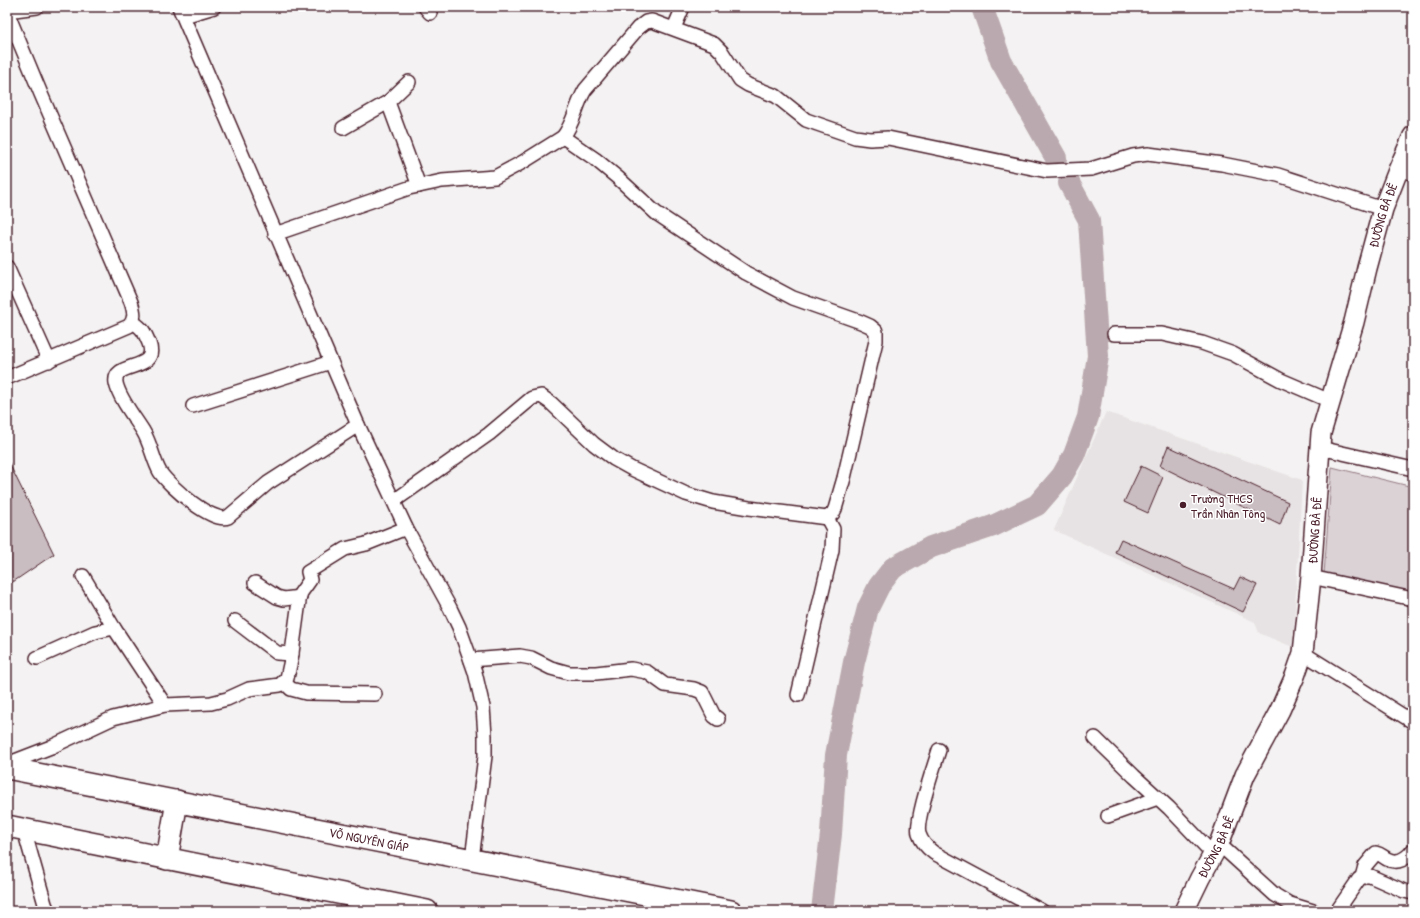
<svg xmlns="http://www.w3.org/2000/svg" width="1420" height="918" font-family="'Patrick Hand',sans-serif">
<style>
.built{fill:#e7e2e3}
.green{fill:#dbd2d5;stroke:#927880}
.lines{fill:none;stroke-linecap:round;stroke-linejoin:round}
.river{stroke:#baa9ae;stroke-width:22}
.building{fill:#cabdc1;stroke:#4a1f2b}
.street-casing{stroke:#4a1f2b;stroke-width:16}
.secondary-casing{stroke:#4a1f2b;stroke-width:22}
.primary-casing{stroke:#4a1f2b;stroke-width:24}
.street{stroke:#fff;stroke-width:13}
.secondary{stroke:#fff;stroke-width:19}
.primary{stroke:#fff;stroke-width:21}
.poi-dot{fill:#4a1f2b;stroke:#fff;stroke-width:1.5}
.labels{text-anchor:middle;stroke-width:3;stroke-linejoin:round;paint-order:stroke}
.street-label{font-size:13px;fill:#4a1f2b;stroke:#fff}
.poi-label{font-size:13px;fill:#4a1f2b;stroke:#fff;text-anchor:start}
</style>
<rect width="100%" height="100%" fill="#f4f2f2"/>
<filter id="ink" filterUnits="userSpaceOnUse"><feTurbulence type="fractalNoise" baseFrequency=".025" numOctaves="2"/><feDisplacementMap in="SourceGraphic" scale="8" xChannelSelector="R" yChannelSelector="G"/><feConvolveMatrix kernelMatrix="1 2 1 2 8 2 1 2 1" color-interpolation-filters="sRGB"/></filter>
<g filter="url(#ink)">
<polygon class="built" points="1106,412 1302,480 1293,647 1259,633 1255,622 1054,530"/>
<polygon class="green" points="1332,467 1413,487 1413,593 1324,574"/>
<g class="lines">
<g class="river">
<polyline points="982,7 1001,61 1056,158"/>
<polyline points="822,911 831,834 836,755 854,662 868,608 879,586 893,568 931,547 993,526 1037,505 1062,476 1074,455 1088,417 1098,356 1089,220 1069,183"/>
</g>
</g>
<g class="building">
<polygon points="1168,446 1288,502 1280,525 1160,466"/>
<polygon points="7,459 54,554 7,586"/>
<polygon points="1141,466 1163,477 1148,513 1124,502"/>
<polygon points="1121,539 1234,589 1240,577 1257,585 1243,612 1115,552"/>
</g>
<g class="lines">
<defs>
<g id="street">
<polyline points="179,7 358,425 406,528 450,608 459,627 468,652 475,672 483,707 485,736 485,756 472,859"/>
<polyline points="425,7 430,13"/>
<polyline points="7,11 37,7"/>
<path d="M7,12l34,82 90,208c3,9 5,16 -2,24l-122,52"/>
<polyline points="184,16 214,7"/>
<polyline points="674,28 683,7"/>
<polyline points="409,82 388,102 419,186"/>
<polyline points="343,128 388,102"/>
<path d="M563,137c11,-14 13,-32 22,-47l53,-62 8,-6 6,-1 62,23 8,8 18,28 8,5 28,11 30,24 49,17 15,2 18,-1 159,33 44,-2 42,-13 15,-2 74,10 56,11 105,34"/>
<polyline points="1399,168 1413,174"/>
<polyline points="275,234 409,188 442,181 495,177 523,162 563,137 595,159 618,178 656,213 746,273 793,298 861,322 870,326 876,331 876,341 844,478 835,509 833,513 827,518 749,508 713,502 686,494 632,469 614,459 594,444 551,403 541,396 532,398 489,434 394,501"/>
<polyline points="7,267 49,361"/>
<path d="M133,322c10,7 11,9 16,21 11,30 -37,17 -33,40 3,15 19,35 27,48 8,13 10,29 17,41 9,14 53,52 68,45l40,-34 90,-58"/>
<polyline points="1114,334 1162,334 1202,343 1233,354 1281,380 1330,401"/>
<polyline points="193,406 331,362"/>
<polyline points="1320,448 1413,469"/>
<polyline points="83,576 114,628 165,705"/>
<polyline points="1311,577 1413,599"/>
<polyline points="255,583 277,597 284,599 300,597"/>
<polyline points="235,621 277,653 292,654"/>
<polyline points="1303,653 1413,722"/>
<polyline points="37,658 95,632 114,628"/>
<polyline points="471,660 520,656 531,658 551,668 569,673 596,673 631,669 647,672 665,685 694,689 702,692 714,716 718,719"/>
<polyline points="284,682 291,689 306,693 375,694"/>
<polyline points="798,695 832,550 833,529 827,518"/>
<polyline points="1095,738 1134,776 1169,808 1213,854"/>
<path d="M939,750c-5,17 -24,70 -20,84 3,9 8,14 15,19l108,58"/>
<polyline points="7,764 51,747 113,718 165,705 211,703 227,699 249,689 280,685 287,678 291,660 300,594 310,580 308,572 345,549 366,544 406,528"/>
<polyline points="1108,816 1158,798"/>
<polyline points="24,830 45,904 48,911"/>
<polyline points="1219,844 1275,895 1290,904 1313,911"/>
<path d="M1362,877l3,-11 11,-13c5,1 7,4 11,6 11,6 20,-1 26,-9"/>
<polyline points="1337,911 1359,879 1365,876 1370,876 1404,891 1413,893"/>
</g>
<g id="secondary">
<path id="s1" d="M1184,911l16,-33 19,-34 26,-69 35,-65 15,-34 8,-23 8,-76 10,-144 33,-111 13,-54 16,-59 16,-41 14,-32"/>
</g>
<g id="primary">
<path id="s2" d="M7,768l724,143"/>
<polyline points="7,826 427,911"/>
<polyline points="167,859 177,801"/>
</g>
</defs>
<use href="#street" class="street-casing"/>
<use href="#secondary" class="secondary-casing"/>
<use href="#primary" class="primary-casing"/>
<use href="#street" class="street"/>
<use href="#secondary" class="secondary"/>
<use href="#primary" class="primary"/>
</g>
</g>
<circle class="poi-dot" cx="1183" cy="505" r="4"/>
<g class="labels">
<g class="street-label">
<text dy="5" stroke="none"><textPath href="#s1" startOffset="732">ĐƯỜNG BÀ ĐÊ</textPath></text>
<text dy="5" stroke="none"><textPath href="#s1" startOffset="408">ĐƯỜNG BÀ ĐÊ</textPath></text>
<text dy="5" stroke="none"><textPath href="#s2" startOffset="369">VÕ NGUYÊN GIÁP</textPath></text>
<text dy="5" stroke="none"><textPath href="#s1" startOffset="72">ĐƯỜNG BÀ ĐÊ</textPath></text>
</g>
<g class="poi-label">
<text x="1191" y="503">Trường THCS<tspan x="1191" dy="15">Trần Nhân Tông</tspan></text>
</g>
</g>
<rect width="1420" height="918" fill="none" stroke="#fff" stroke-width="24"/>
<rect x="12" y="12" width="1396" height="894" fill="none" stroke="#4a1f2b" stroke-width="1.5" filter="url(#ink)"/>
</svg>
